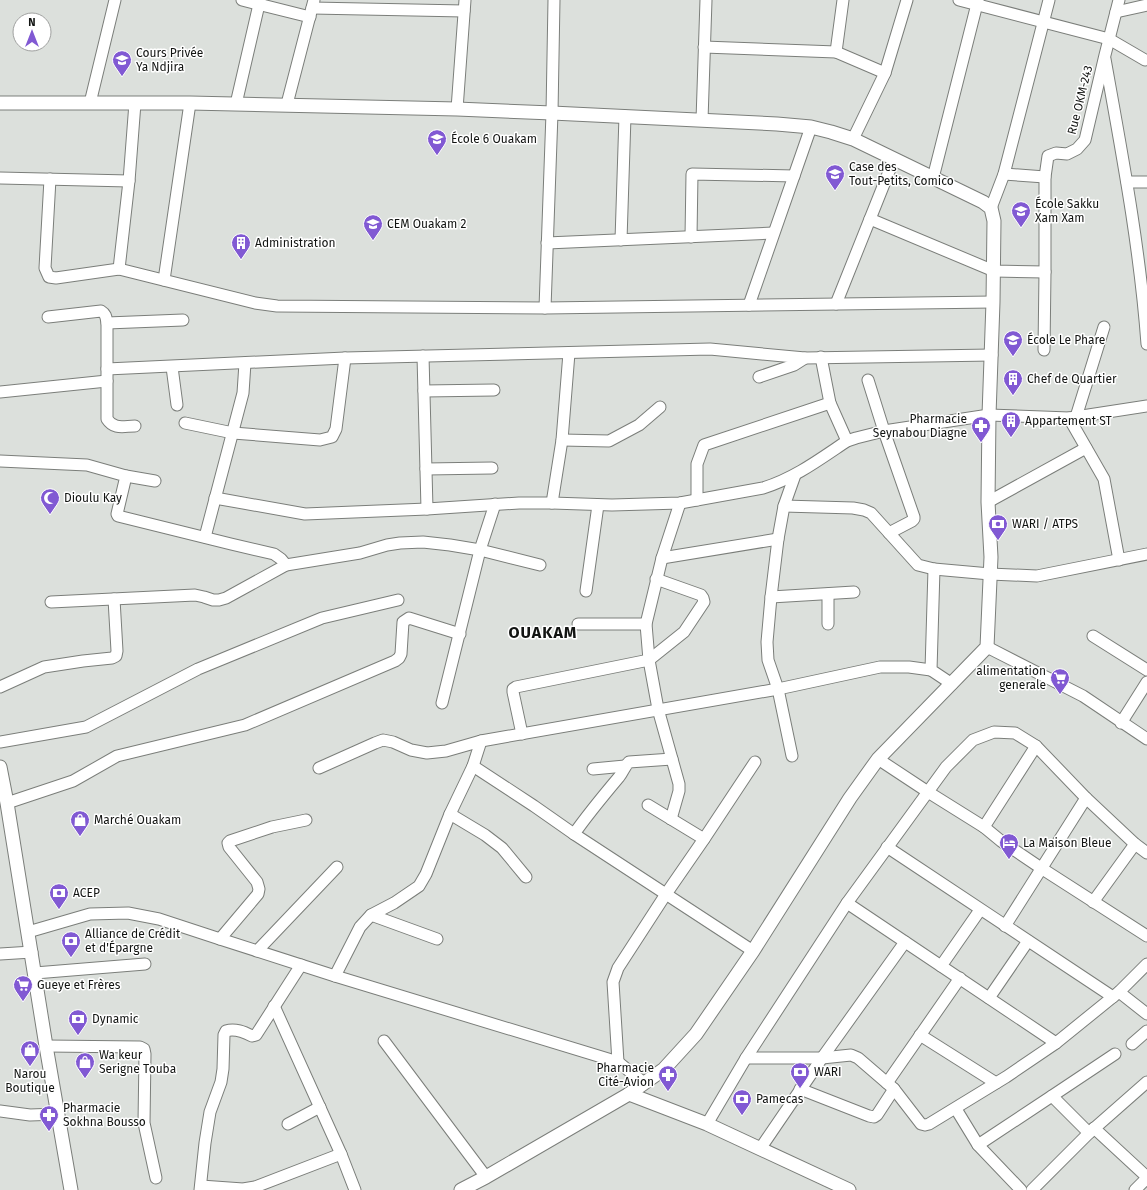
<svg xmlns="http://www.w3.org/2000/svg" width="1147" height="1190" font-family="'Fira Sans',sans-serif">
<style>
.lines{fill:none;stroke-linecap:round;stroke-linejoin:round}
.minor-casing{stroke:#7b7e7a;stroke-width:13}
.tertiary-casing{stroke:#7b7e7a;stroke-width:15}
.minor{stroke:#fff;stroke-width:11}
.tertiary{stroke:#fff;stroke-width:13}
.labels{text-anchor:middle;stroke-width:3;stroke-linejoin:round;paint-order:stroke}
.poi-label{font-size:12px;fill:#121412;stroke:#fff;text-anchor:start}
.street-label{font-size:12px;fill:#121412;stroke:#fff}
.district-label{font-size:16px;font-weight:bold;letter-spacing:1px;fill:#121412;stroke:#fff}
</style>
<rect width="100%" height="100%" fill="#dce0dc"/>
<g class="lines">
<defs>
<g id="minor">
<polyline points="242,0 310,17"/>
<polyline points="959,0 1109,39 1145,60"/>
<polyline points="312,8 464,11"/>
<polyline points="1116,12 1147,5"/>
<polyline points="704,47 836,52 885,73"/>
<polyline points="836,52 843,0"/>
<path d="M1105,59c17,95 35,189 42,285"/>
<polyline points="90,103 115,0"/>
<polyline points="236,104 260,0"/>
<polyline points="287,104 314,0"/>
<polyline points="457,109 465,0"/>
<polyline points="702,120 706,0"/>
<polyline points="853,139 885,73 907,0"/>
<polyline points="1004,174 1045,177"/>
<polyline points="0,178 129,181"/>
<polyline points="933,178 978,0"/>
<polyline points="50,179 45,268 49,277 56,278 119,269 255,303 277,306 545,308 993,302"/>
<polyline points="1127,182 1147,182"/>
<polyline points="991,208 1004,174 1049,0"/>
<polyline points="870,219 994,271 1045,272"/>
<polyline points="691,237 692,174 794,176"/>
<polyline points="621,240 625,116"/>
<polyline points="547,243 773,233"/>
<polyline points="119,269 129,181 135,103"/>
<polyline points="164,280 190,103"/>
<polyline points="836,304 894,159"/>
<polyline points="749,305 811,127"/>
<polyline points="545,308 552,113 554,0"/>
<path d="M48,317l53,-6c5,3 5,6 6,12v96c7,11 17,7 28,7"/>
<polyline points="107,323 183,320"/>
<polyline points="1044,350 1045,272 1045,177 1048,156 1056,153 1067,154 1077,149 1085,140 1105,55 1119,0"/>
<polyline points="423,356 427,509"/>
<polyline points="821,357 830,403 847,441"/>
<polyline points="172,367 177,405"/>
<polyline points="107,369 345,358 710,349 805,358 992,355"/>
<polyline points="759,377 794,365 805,358"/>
<polyline points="868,380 884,431 914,517 914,519 912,521 889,533"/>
<polyline points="424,391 494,390"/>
<polyline points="0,392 107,381"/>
<polyline points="1076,417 1104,327"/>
<polyline points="1069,418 1104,479 1119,560"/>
<polyline points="185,423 233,433 320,440 332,437 336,429 345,358"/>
<polyline points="562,440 609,441 639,425 660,407"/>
<polyline points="0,461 87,465 126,476 117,514 118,516 231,544 274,554 281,559 286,565"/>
<polyline points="426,469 492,468"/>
<polyline points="126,476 155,481"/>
<path d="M215,498l90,16 122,-5 92,-6h33l60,2 68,-2 83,-15c32,-10 57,-29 84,-47l9,-3 28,-7 105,-16 80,3 78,-12"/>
<polyline points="697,500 697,464 704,445 830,403"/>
<polyline points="988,502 1086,448"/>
<polyline points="552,503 562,440 569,353"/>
<polyline points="784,506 853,508 864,510 871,513 918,565 934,569 990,574 1037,576 1147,554"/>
<polyline points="205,537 243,393 245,363"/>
<polyline points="662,558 778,539"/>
<polyline points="934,569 931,670 952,684"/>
<polyline points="586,591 598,505"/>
<polyline points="828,594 828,624"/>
<polyline points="771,597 854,592"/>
<polyline points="51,602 195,595 204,597 213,600 219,600 226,598 286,565 360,553 387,545 400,543 423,542 450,545 480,550 540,565"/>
<polyline points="578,624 646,624"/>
<polyline points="1093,636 1147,670"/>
<polyline points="987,647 1083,696 1147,739"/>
<polyline points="0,687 44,667 83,661 112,658 116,656 117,651 114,599"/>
<polyline points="442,703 480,550 495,504"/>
<polyline points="1121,723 1147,682"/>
<polyline points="522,734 513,692 513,689 516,687 649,660 684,632 704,602 703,598 701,595 656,579"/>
<polyline points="0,742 86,727 198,669 322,618 398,600"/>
<polyline points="792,756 778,689 768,660 767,642 771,597 778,539 784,506 795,475"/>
<polyline points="878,759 928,792 984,827 1001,841 1041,868 1147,936"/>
<polyline points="473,766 534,806 574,834 753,951"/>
<polyline points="319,768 375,743 383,740 393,742 411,750 427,753 446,751 481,741 778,689 880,667 909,667 931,670"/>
<polyline points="593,769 625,766"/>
<polyline points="7,803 73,781 117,756 245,725 395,661 399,658 401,654 403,622 409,618 460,634"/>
<polyline points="648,805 704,839"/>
<polyline points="450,814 485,835 502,848 526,877"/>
<polyline points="671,819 679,791 679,784 658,709 649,660 646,624 662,558 680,503"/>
<polyline points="984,827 1036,746"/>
<path d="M574,834c14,-20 29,-38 45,-57 4,-5 5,-10 10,-15l43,-3"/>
<polyline points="887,847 1113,997"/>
<polyline points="1093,902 1135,844"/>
<polyline points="847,903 1056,1043"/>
<polyline points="371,915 437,939"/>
<polyline points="1005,926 1086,798"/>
<polyline points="28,932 90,914 128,913 159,919 220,939 335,976 618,1062 644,1083"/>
<polyline points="220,939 258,894 259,889 257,882 229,847 228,843 230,841 272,827 306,820"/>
<polyline points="257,951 337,867"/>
<polyline points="0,954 32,952"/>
<polyline points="941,966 980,910"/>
<polyline points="35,973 145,964"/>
<polyline points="335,976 360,927 371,915 394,903 419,886 426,874 450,814 473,766 481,741"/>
<polyline points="1119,992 1147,1014"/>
<polyline points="989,998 1028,941"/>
<polyline points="274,1006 341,1154 355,1190"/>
<polyline points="920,1035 996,1083"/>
<polyline points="384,1041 486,1177"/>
<polyline points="1132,1044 1147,1031"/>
<polyline points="46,1046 140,1047 144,1049 145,1054 144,1123 156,1178"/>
<polyline points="746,1058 822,1058 851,1055 858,1058 894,1089 921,1124 925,1125 929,1124 1006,1077 1056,1043 1119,992 1147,964"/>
<polyline points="618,1062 613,982 618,968 666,894 704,839 755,762"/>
<polyline points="887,1083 960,978"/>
<polyline points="800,1089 869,1116 874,1117 877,1115 894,1089"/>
<polyline points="1052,1096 1089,1133"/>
<polyline points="956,1109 978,1145 1021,1190"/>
<polyline points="0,1111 30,1115 58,1114"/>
<polyline points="288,1124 320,1107"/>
<polyline points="707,1124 746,1058 847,903 946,767 973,740 994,732 1015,733 1036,746 1086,798 1135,844 1147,853"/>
<polyline points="1094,1128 1147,1177"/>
<polyline points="978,1145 1052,1096 1115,1054"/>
<polyline points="760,1149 822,1058 905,942"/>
<polyline points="201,1186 243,1189 255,1187 341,1154"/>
<path d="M200,1190l5,-47 5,-31 11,-30 2,-13 1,-34 2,-4c9,-3 18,1 26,5l4,-1 45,-70"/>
<polyline points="1032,1190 1089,1133 1147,1082"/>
<polyline points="1135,1190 1147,1178"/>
</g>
<g id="tertiary">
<polyline points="0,103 190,103 457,109 552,113 777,124 811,127 831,132 853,139 983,202 991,208 994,221 993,302 989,415 988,502 991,557 987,647 878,759 850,798 753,951 696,1034 664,1069 629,1094 486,1177 461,1190"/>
<polyline points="0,767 7,803 46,1046 71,1190"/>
<polyline points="629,1094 707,1124 849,1190"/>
</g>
</defs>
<use href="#minor" class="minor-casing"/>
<use href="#tertiary" class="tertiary-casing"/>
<use href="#minor" class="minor"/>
<use href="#tertiary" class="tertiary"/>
</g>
<defs>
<symbol id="school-pin" viewBox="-11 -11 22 30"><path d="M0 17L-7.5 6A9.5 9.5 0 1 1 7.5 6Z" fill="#8159d3" stroke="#fff"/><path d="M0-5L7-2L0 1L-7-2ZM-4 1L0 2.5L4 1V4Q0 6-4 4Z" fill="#fff"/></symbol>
<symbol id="building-pin" viewBox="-11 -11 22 30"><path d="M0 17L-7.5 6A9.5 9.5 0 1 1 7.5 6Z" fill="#8159d3" stroke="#fff"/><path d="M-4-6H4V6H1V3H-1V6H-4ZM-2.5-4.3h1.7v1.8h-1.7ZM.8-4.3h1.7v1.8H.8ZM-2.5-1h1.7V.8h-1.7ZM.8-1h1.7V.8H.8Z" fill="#fff"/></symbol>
<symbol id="pharmacy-pin" viewBox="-11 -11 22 30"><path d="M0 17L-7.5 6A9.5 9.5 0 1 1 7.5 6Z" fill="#8159d3" stroke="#fff"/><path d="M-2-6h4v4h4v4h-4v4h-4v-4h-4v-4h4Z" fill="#fff"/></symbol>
<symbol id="mosque-pin" viewBox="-11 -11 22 30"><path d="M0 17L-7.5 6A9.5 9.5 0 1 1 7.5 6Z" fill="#8159d3" stroke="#fff"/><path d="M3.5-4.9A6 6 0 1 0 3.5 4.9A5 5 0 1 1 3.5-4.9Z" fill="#fff"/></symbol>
<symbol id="bank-pin" viewBox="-11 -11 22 30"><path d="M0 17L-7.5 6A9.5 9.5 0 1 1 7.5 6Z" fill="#8159d3" stroke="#fff"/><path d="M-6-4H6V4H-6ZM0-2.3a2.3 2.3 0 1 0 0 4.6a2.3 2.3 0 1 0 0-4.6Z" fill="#fff"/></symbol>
<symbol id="supermarket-pin" viewBox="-11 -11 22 30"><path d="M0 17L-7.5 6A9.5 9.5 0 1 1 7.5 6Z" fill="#8159d3" stroke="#fff"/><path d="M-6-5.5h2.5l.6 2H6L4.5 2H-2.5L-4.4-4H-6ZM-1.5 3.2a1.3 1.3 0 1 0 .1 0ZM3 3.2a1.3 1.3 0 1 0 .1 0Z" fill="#fff"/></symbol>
<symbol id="shop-pin" viewBox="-11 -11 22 30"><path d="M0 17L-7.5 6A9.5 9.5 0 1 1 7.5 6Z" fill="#8159d3" stroke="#fff"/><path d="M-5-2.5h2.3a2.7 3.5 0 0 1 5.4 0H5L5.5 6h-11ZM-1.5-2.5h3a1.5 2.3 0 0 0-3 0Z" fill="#fff"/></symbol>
<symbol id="hotel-pin" viewBox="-11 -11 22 30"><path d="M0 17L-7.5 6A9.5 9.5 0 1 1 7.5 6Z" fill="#8159d3" stroke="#fff"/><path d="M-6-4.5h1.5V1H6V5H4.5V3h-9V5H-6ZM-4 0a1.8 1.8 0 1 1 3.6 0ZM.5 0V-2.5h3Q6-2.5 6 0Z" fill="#fff"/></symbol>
</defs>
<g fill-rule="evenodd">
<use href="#school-pin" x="111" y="49" width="22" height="30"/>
<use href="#school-pin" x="426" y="128" width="22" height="30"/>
<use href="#school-pin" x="824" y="163" width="22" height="30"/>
<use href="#school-pin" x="1010" y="200" width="22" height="30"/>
<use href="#school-pin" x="362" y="213" width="22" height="30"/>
<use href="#building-pin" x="230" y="232" width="22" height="30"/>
<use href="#school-pin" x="1002" y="329" width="22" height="30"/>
<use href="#building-pin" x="1002" y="368" width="22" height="30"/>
<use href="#building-pin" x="1000" y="410" width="22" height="30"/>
<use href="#pharmacy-pin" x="970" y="415" width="22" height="30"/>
<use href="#mosque-pin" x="39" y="487" width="22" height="30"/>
<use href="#bank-pin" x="987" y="513" width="22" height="30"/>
<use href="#supermarket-pin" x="1049" y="667" width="22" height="30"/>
<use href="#shop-pin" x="69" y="809" width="22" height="30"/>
<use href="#hotel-pin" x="998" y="832" width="22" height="30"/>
<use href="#bank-pin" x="48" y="882" width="22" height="30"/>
<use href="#bank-pin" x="60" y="930" width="22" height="30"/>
<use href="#supermarket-pin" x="12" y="974" width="22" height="30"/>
<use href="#bank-pin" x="67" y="1008" width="22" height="30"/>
<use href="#shop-pin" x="19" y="1039" width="22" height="30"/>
<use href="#shop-pin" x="74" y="1051" width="22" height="30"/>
<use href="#bank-pin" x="789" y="1061" width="22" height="30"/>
<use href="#pharmacy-pin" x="657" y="1064" width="22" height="30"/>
<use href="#bank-pin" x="731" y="1088" width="22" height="30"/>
<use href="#pharmacy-pin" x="38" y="1104" width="22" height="30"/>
</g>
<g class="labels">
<g class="poi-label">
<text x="136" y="57">Cours Privée<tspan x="136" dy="14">Ya Ndjira</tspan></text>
<text x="451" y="143">École 6 Ouakam</text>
<text x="849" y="171">Case des<tspan x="849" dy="14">Tout-Petits, Comico</tspan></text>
<text x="1035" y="208">École Sakku<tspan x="1035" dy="14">Xam Xam</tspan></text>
<text x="387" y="228">CEM Ouakam 2</text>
<text x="255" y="247">Administration</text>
<text x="1027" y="344">École Le Phare</text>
<text x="1027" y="383">Chef de Quartier</text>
<text x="967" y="423" text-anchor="end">Pharmacie<tspan x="967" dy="14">Seynabou Diagne</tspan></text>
<text x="1025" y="425">Appartement ST</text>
<text x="64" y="502">Dioulu Kay</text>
<text x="1012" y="528">WARI / ATPS</text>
<text x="1046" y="675" text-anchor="end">alimentation<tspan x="1046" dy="14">generale</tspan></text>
<text x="94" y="824">Marché Ouakam</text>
<text x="1023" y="847">La Maison Bleue</text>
<text x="73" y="897">ACEP</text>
<text x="85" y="938">Alliance de Crédit<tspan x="85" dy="14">et d'Épargne</tspan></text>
<text x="37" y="989">Gueye et Frères</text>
<text x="92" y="1023">Dynamic</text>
<text x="99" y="1059">Wa keur<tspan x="99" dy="14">Serigne Touba</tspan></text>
<text x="654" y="1072" text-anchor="end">Pharmacie<tspan x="654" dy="14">Cité-Avion</tspan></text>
<text x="814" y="1076">WARI</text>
<text x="30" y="1078" text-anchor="middle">Narou<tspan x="30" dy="14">Boutique</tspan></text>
<text x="756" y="1103">Pamecas</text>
<text x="63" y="1112">Pharmacie<tspan x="63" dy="14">Sokhna Bousso</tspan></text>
</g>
<g class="street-label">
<text transform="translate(1080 100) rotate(-76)" y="4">Rue OKM-243</text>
</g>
<g class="district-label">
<text x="543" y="638">OUAKAM</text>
</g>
</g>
<g transform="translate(32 32)"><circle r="19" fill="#ffffff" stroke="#a0a1a0"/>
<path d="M0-3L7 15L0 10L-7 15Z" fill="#8159d3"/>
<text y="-6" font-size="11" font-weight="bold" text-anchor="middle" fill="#121412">N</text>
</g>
</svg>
